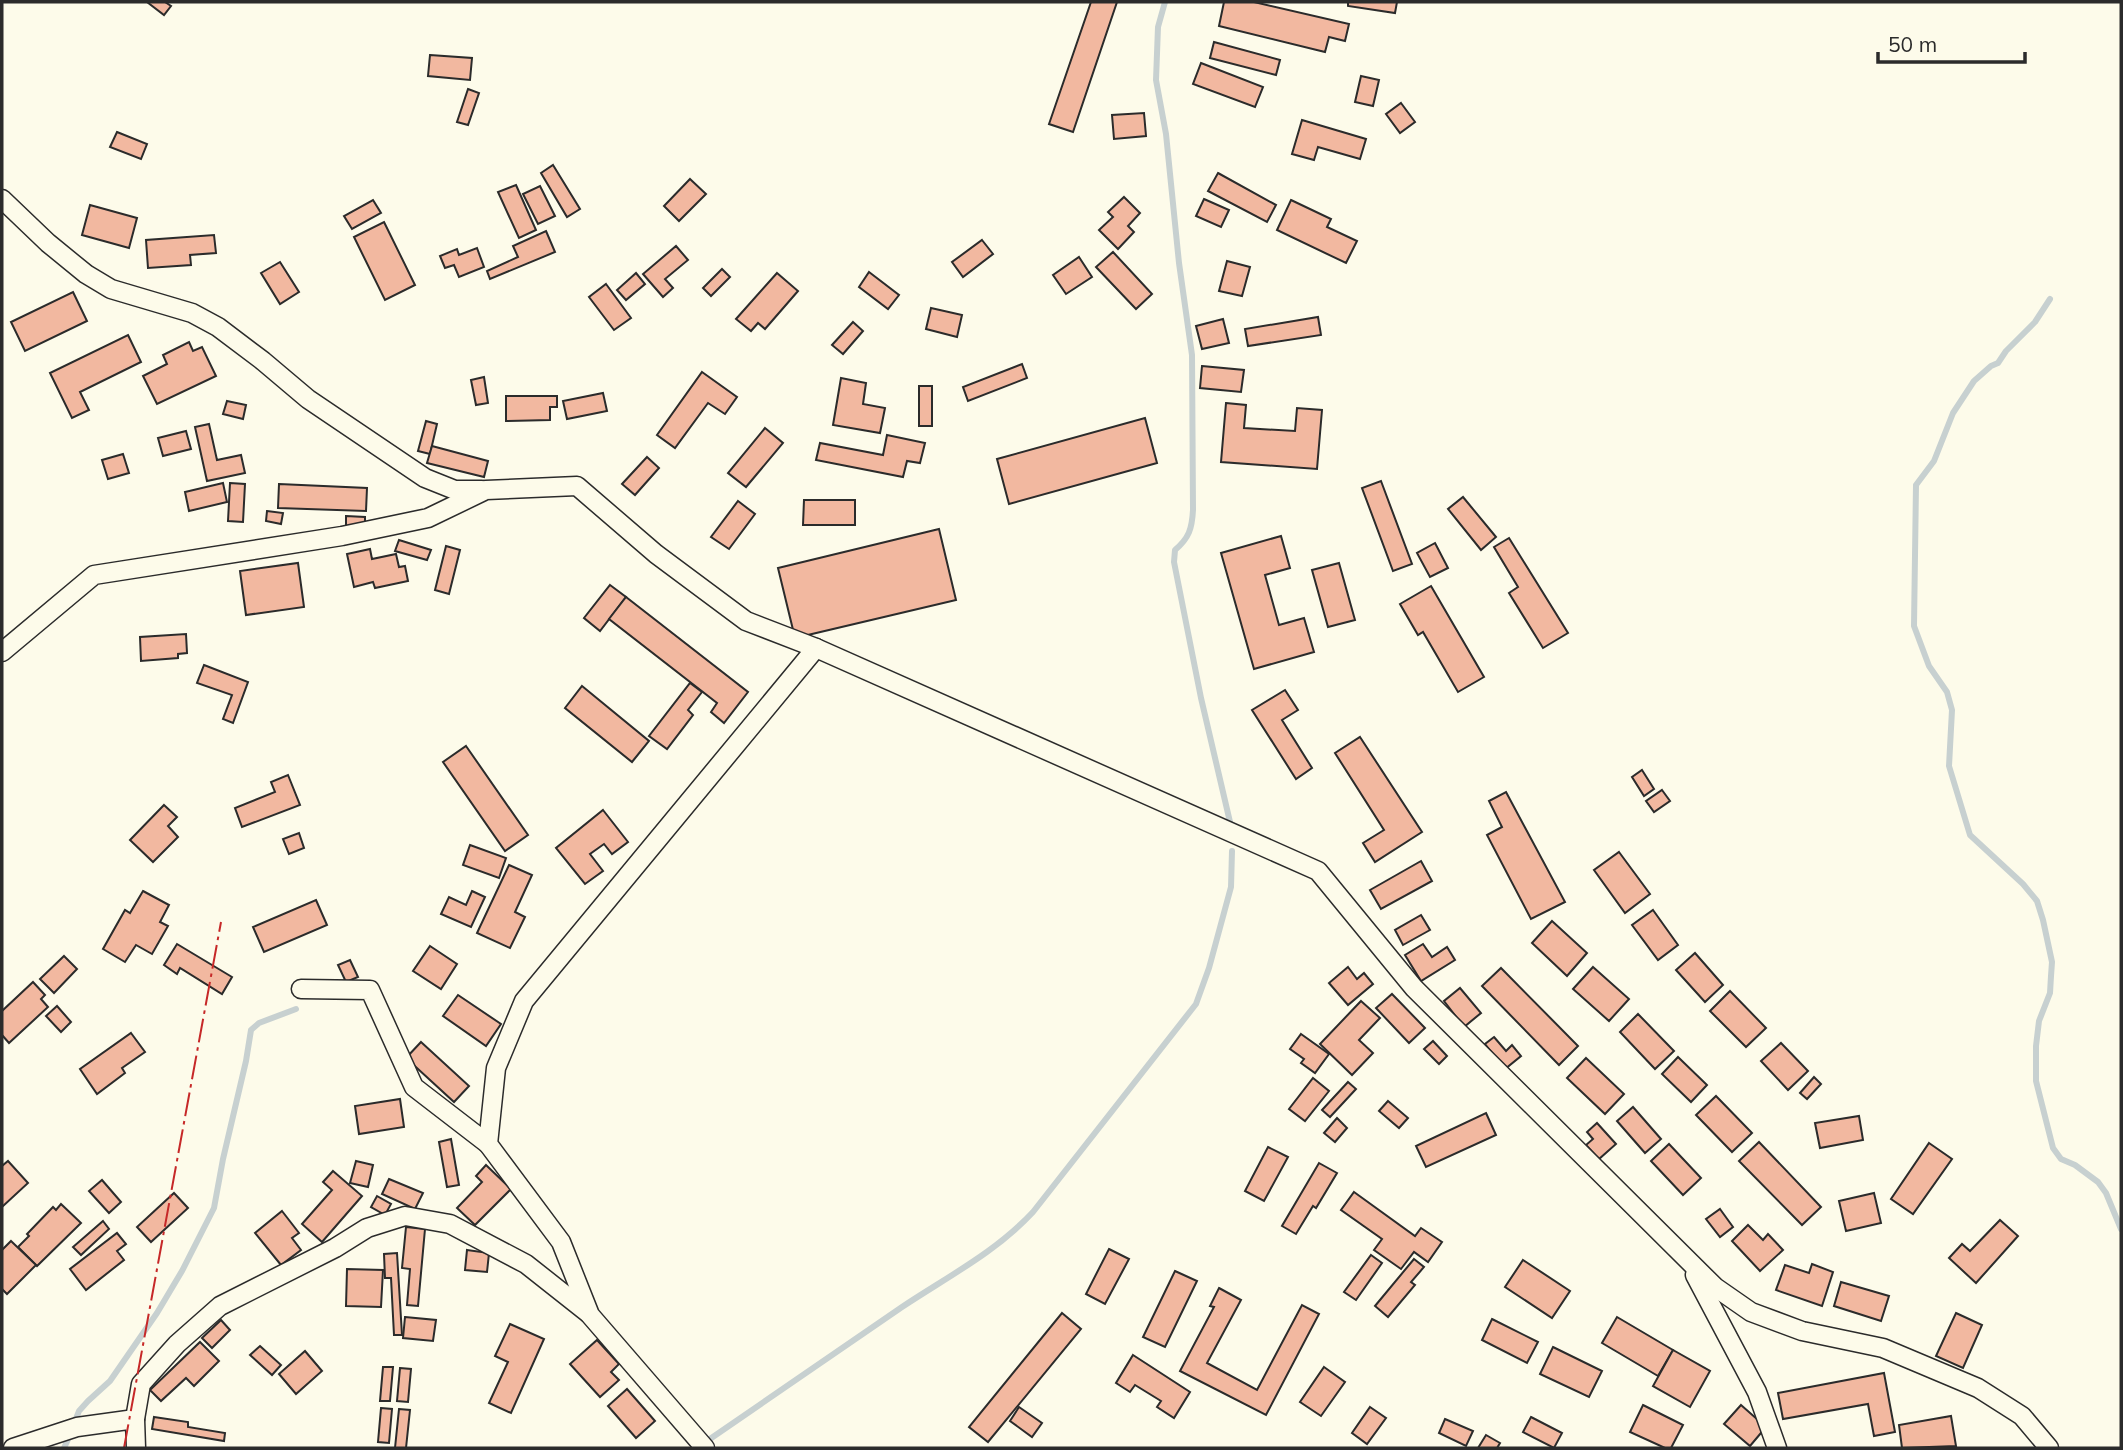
<svg xmlns="http://www.w3.org/2000/svg" width="2123" height="1450" font-family="Mulish,sans-serif">
<style>
.lines{fill:none;stroke-linecap:round;stroke-linejoin:round}
.stream{stroke:#c7d0d0;stroke-width:6}
.building{fill:#f2b8a0;stroke:#2b2b2b;stroke-width:2}
.street-casing{stroke:#2b2b2b;stroke-width:21}
.street{stroke:#fdfbea;stroke-width:18}
.power{stroke:#c62828;stroke-width:2;stroke-dasharray:24 5 3.5 5;stroke-linecap:butt}
</style>
<rect width="100%" height="100%" fill="#fdfbea"/>
<g class="lines">
<g class="stream">
<path d="M1165,2l-7,25 -2,53 10,54 13,129 13,92 1,155c-1,19 -4,28 -18,40l-1,12 27,136 29,124"/>
<polyline points="2050,299 2035,322 2006,351 1998,363 1991,366 1974,381 1953,413 1934,461 1916,485 1914,626 1929,666 1947,692 1952,710 1949,766 1970,835 2023,884 2037,901 2043,920 2052,962 2051,976 2050,993 2039,1021 2036,1046 2036,1081 2053,1148 2061,1159 2075,1165 2098,1182 2106,1193 2121,1229"/>
<polyline points="75,1421 79,1411 88,1401 110,1381 157,1313 182,1271 214,1208 223,1159 246,1061 251,1030 259,1023 296,1009"/>
<path d="M707,1441c65,-45 130,-90 195,-134 45,-30 94,-55 131,-95l163,-208 13,-36 22,-81 1,-36"/>
<polyline points="64,1448 69,1437"/>
</g>
</g>
<g class="building">
<polygon points="147,2 165,2 171,6 164,15"/>
<polygon points="1091,2 1117,2 1073,132 1049,124"/>
<polygon points="1224,2 1254,2 1349,24 1345,41 1329,37 1325,52 1219,26"/>
<polygon points="1348,2 1397,2 1395,13 1348,6"/>
<polygon points="1214,42 1280,60 1276,75 1210,58"/>
<polygon points="430,55 472,58 470,80 428,76"/>
<polygon points="1201,63 1263,87 1255,107 1193,84"/>
<polygon points="1361,76 1379,80 1373,106 1355,102"/>
<polygon points="468,89 479,93 468,125 457,122"/>
<polygon points="1401,103 1415,122 1400,133 1386,114"/>
<polygon points="1144,113 1146,136 1114,139 1112,115"/>
<polygon points="1302,120 1366,139 1360,159 1318,147 1314,160 1292,154"/>
<polygon points="117,132 147,144 141,159 110,147"/>
<polygon points="553,165 580,209 567,217 541,173"/>
<polygon points="1218,173 1276,205 1267,222 1208,191"/>
<polygon points="690,179 706,194 679,221 664,206"/>
<polygon points="516,185 536,230 519,238 498,192"/>
<polygon points="540,186 555,216 538,224 523,194"/>
<polygon points="1124,197 1140,213 1128,226 1134,232 1118,249 1099,230 1113,217 1108,212"/>
<polygon points="1204,199 1229,210 1221,227 1196,216"/>
<polygon points="373,200 381,213 352,229 344,216"/>
<polygon points="1291,200 1331,219 1327,227 1357,241 1346,263 1277,230"/>
<polygon points="90,205 137,218 129,248 82,235"/>
<polygon points="384,222 415,285 385,300 354,237"/>
<polygon points="546,231 555,252 490,279 487,271 518,257 513,246"/>
<polygon points="214,235 216,253 190,255 191,265 148,268 146,240"/>
<polygon points="982,240 993,254 963,277 952,262"/>
<polygon points="676,246 688,260 665,279 673,288 663,297 643,274"/>
<polygon points="477,248 484,267 459,277 454,265 445,268 440,256 457,249 459,255"/>
<polygon points="1113,252 1152,294 1136,309 1096,267"/>
<polygon points="1079,257 1092,277 1066,294 1053,275"/>
<polygon points="1227,261 1250,267 1242,296 1219,291"/>
<polygon points="280,262 299,292 280,304 261,273"/>
<polygon points="722,269 730,277 711,296 703,288"/>
<polygon points="869,272 899,295 888,309 859,287"/>
<polygon points="636,273 645,284 626,300 617,290"/>
<polygon points="777,273 798,291 765,329 758,323 751,331 736,319"/>
<polygon points="606,284 631,318 614,330 589,297"/>
<polygon points="73,292 87,321 25,351 11,322"/>
<polygon points="931,308 962,315 957,337 926,329"/>
<polygon points="1318,317 1321,335 1248,346 1245,329"/>
<polygon points="1223,319 1229,343 1202,349 1196,326"/>
<polygon points="853,322 863,331 843,354 832,345"/>
<polygon points="128,335 141,362 80,392 89,410 72,418 50,373"/>
<polygon points="189,342 193,351 202,347 216,376 157,404 143,376 167,364 163,355"/>
<polygon points="1022,364 1027,378 968,401 963,387"/>
<polygon points="1202,366 1244,370 1241,392 1200,388"/>
<polygon points="702,372 737,397 725,414 708,403 675,448 657,435"/>
<polygon points="484,377 488,403 476,405 471,380"/>
<polygon points="841,378 866,383 863,404 885,408 880,433 833,425"/>
<rect x="919" y="386" width="13" height="40"/>
<polygon points="603,393 607,411 567,419 563,401"/>
<polygon points="506,396 557,396 557,407 550,407 550,420 506,421"/>
<polygon points="227,401 246,405 243,419 223,414"/>
<polygon points="1226,403 1246,405 1244,428 1295,431 1297,408 1322,410 1317,469 1221,462"/>
<polygon points="1145,418 1157,463 1009,504 997,459"/>
<polygon points="426,421 437,424 430,454 418,451"/>
<polygon points="209,424 217,460 241,455 245,473 207,481 195,427"/>
<polygon points="765,428 783,443 746,487 728,473"/>
<polygon points="186,431 191,449 163,456 158,438"/>
<polygon points="887,435 925,443 920,463 907,461 903,477 816,460 820,443 883,455"/>
<polygon points="432,446 488,461 484,477 427,463"/>
<polygon points="123,454 129,473 108,479 102,460"/>
<polygon points="647,457 659,468 635,495 622,484"/>
<polygon points="1381,481 1412,564 1393,571 1362,488"/>
<polygon points="223,483 227,502 189,511 185,492"/>
<polygon points="230,483 245,484 243,522 228,521"/>
<polygon points="279,484 367,488 366,511 278,508"/>
<polygon points="1463,497 1496,537 1481,550 1448,509"/>
<polygon points="804,500 855,500 855,525 803,525"/>
<polygon points="738,501 755,514 729,549 711,537"/>
<polygon points="267,511 283,513 281,524 266,521"/>
<polygon points="346,516 365,517 365,527 346,526"/>
<polygon points="939,529 956,600 795,638 778,568"/>
<polygon points="1281,536 1290,568 1265,575 1279,625 1304,618 1314,652 1254,669 1221,553"/>
<polygon points="1509,538 1568,633 1543,648 1509,593 1518,587 1494,547"/>
<polygon points="399,540 431,550 427,560 395,551"/>
<polygon points="1435,543 1448,568 1430,577 1417,553"/>
<polygon points="446,546 460,550 449,594 435,590"/>
<polygon points="370,549 372,559 396,554 399,567 405,566 408,581 375,588 373,582 354,587 347,554"/>
<polygon points="298,563 304,607 246,615 240,571"/>
<polygon points="1339,563 1355,620 1328,627 1312,570"/>
<polygon points="610,585 626,597 600,631 584,618"/>
<polygon points="1431,586 1484,677 1458,692 1423,632 1418,635 1400,604"/>
<polygon points="626,597 748,692 724,723 711,712 717,703 609,619"/>
<polygon points="186,634 187,653 178,654 178,658 141,661 140,637"/>
<polygon points="204,665 248,682 233,723 223,719 232,695 197,683"/>
<polygon points="690,683 702,692 688,710 693,715 667,749 649,736"/>
<polygon points="582,686 649,741 632,762 565,708"/>
<polygon points="1285,690 1298,710 1282,720 1312,768 1296,779 1252,710"/>
<polygon points="1360,737 1422,832 1375,862 1363,843 1384,830 1335,753"/>
<polygon points="466,746 528,835 505,851 443,762"/>
<polygon points="1642,770 1654,789 1644,796 1632,777"/>
<polygon points="288,775 300,805 242,827 235,808 275,792 271,782"/>
<polygon points="1662,790 1670,801 1654,812 1646,801"/>
<polygon points="1506,792 1565,902 1531,919 1487,835 1502,827 1489,801"/>
<polygon points="164,805 177,817 168,826 178,837 153,862 130,840"/>
<polygon points="603,810 628,842 612,854 604,844 590,854 603,871 585,884 556,848"/>
<polygon points="299,833 304,848 289,854 283,839"/>
<polygon points="470,845 506,858 499,878 463,865"/>
<polygon points="1619,852 1650,894 1625,913 1594,870"/>
<polygon points="1421,861 1432,881 1381,909 1370,890"/>
<polygon points="509,865 532,875 515,912 525,917 510,948 477,933"/>
<polygon points="143,891 169,905 160,922 168,926 152,954 136,945 125,962 103,949 125,910 130,913"/>
<polygon points="472,891 485,897 471,927 441,914 449,897 466,905"/>
<polygon points="316,900 327,925 264,952 253,927"/>
<polygon points="1653,910 1678,945 1658,960 1632,925"/>
<polygon points="1421,915 1430,930 1403,945 1395,930"/>
<polygon points="1552,921 1587,953 1567,976 1532,943"/>
<polygon points="177,944 232,977 222,994 180,968 177,974 164,965"/>
<polygon points="1423,944 1432,957 1447,947 1455,960 1421,981 1405,955"/>
<polygon points="430,946 457,964 441,989 413,971"/>
<polygon points="1695,953 1723,985 1705,1002 1676,970"/>
<polygon points="64,956 77,969 54,993 40,979"/>
<polygon points="350,960 358,977 346,982 338,965"/>
<polygon points="1348,967 1357,979 1364,973 1373,984 1348,1005 1329,983"/>
<polygon points="1593,967 1629,999 1609,1021 1573,989"/>
<polygon points="1501,968 1578,1046 1559,1065 1482,986"/>
<polygon points="33,982 45,995 41,999 48,1007 9,1043 2,1035 2,1011"/>
<polygon points="1460,988 1481,1013 1464,1027 1444,1001"/>
<polygon points="1730,991 1766,1028 1746,1047 1710,1011"/>
<polygon points="1392,994 1425,1028 1409,1043 1376,1008"/>
<polygon points="458,995 501,1024 486,1046 443,1016"/>
<polygon points="1361,1001 1380,1018 1359,1040 1373,1053 1352,1075 1320,1044"/>
<polygon points="57,1006 71,1022 61,1032 46,1016"/>
<polygon points="1638,1014 1674,1051 1655,1069 1620,1032"/>
<polygon points="131,1033 145,1052 122,1068 125,1073 97,1094 80,1069"/>
<polygon points="1301,1034 1329,1054 1315,1073 1301,1063 1304,1059 1290,1049"/>
<polygon points="1494,1037 1506,1051 1512,1045 1521,1056 1505,1069 1485,1044"/>
<polygon points="1433,1041 1447,1056 1439,1064 1424,1049"/>
<polygon points="421,1042 469,1086 454,1102 406,1058"/>
<polygon points="1781,1043 1808,1071 1788,1090 1761,1061"/>
<polygon points="1678,1057 1707,1085 1691,1102 1662,1074"/>
<polygon points="1586,1058 1624,1094 1605,1114 1567,1078"/>
<polygon points="1814,1077 1821,1084 1807,1099 1800,1093"/>
<polygon points="1313,1078 1329,1091 1305,1121 1289,1109"/>
<polygon points="1348,1082 1356,1089 1330,1117 1322,1110"/>
<polygon points="1716,1096 1752,1133 1732,1152 1696,1115"/>
<polygon points="400,1099 404,1127 359,1134 355,1106"/>
<polygon points="1388,1101 1408,1118 1399,1128 1379,1111"/>
<polygon points="1633,1107 1661,1139 1645,1153 1617,1121"/>
<polygon points="1486,1113 1496,1135 1426,1167 1416,1146"/>
<polygon points="1859,1116 1863,1140 1820,1148 1815,1123"/>
<polygon points="1337,1118 1347,1128 1335,1142 1324,1133"/>
<polygon points="1597,1123 1616,1144 1599,1159 1586,1145 1593,1139 1587,1132"/>
<polygon points="451,1139 459,1185 447,1187 439,1142"/>
<polygon points="1759,1142 1821,1207 1802,1225 1739,1161"/>
<polygon points="1929,1143 1952,1159 1913,1214 1891,1199"/>
<polygon points="1669,1144 1701,1178 1683,1195 1651,1161"/>
<polygon points="1268,1147 1288,1157 1264,1201 1245,1191"/>
<polygon points="8,1161 28,1183 2,1207 2,1166"/>
<polygon points="356,1161 373,1165 368,1187 350,1183"/>
<polygon points="1319,1163 1337,1173 1316,1208 1313,1206 1296,1234 1282,1226"/>
<polygon points="486,1165 511,1189 475,1225 457,1208 482,1182 476,1176"/>
<polygon points="333,1171 362,1196 322,1242 302,1224 332,1190 323,1182"/>
<polygon points="389,1179 423,1193 415,1209 382,1194"/>
<polygon points="102,1180 121,1202 109,1213 89,1191"/>
<polygon points="1354,1192 1415,1236 1421,1228 1442,1242 1428,1262 1414,1252 1401,1269 1374,1250 1382,1239 1341,1210"/>
<polygon points="174,1193 188,1208 151,1242 137,1227"/>
<polygon points="1874,1193 1881,1223 1846,1231 1839,1201"/>
<polygon points="377,1196 391,1204 385,1215 371,1207"/>
<polygon points="61,1204 81,1223 37,1266 18,1247 29,1236 27,1234 53,1207 56,1210"/>
<polygon points="1720,1209 1733,1227 1720,1237 1706,1219"/>
<polygon points="282,1211 299,1233 292,1238 301,1250 281,1265 255,1233"/>
<polygon points="2000,1220 2018,1236 1976,1283 1949,1258 1962,1244 1970,1251"/>
<polygon points="103,1221 109,1229 81,1255 73,1247"/>
<polygon points="1748,1225 1763,1240 1768,1234 1783,1250 1760,1271 1732,1241"/>
<polygon points="406,1227 425,1229 418,1306 407,1305 410,1269 402,1268"/>
<polygon points="117,1233 126,1244 117,1251 124,1260 86,1290 70,1269"/>
<polygon points="11,1241 36,1265 7,1294 2,1289 2,1250"/>
<polygon points="1109,1249 1129,1259 1105,1304 1086,1294"/>
<polygon points="467,1250 489,1253 487,1272 465,1270"/>
<polygon points="397,1253 402,1335 394,1335 391,1278 385,1278 384,1254"/>
<polygon points="1371,1255 1382,1263 1356,1300 1344,1292"/>
<polygon points="1414,1259 1424,1267 1411,1282 1415,1285 1388,1317 1375,1306"/>
<polygon points="1523,1260 1570,1291 1552,1318 1505,1287"/>
<polygon points="1812,1264 1833,1272 1822,1306 1776,1290 1785,1265 1809,1273"/>
<polygon points="347,1269 383,1270 381,1307 346,1306"/>
<polygon points="1175,1271 1197,1281 1165,1347 1143,1337"/>
<polygon points="1841,1282 1889,1296 1881,1321 1834,1306"/>
<polygon points="1219,1288 1241,1300 1207,1363 1257,1390 1302,1305 1319,1314 1266,1415 1180,1371 1214,1307 1210,1306"/>
<polygon points="1062,1313 1081,1329 988,1442 969,1427"/>
<polygon points="1956,1313 1982,1325 1963,1368 1936,1356"/>
<polygon points="405,1317 436,1320 433,1341 403,1338"/>
<polygon points="1617,1317 1673,1350 1658,1376 1602,1343"/>
<polygon points="1492,1319 1538,1342 1527,1363 1482,1340"/>
<polygon points="221,1320 230,1330 212,1348 202,1338"/>
<polygon points="510,1324 544,1339 511,1413 489,1403 508,1362 495,1356"/>
<polygon points="597,1340 619,1364 611,1372 619,1380 600,1397 570,1364"/>
<polygon points="200,1342 219,1361 194,1386 186,1378 161,1401 150,1390"/>
<polygon points="260,1346 281,1365 272,1375 250,1355"/>
<polygon points="1553,1347 1602,1371 1589,1397 1540,1374"/>
<polygon points="1673,1350 1710,1371 1690,1407 1653,1386"/>
<polygon points="305,1351 322,1371 296,1394 279,1374"/>
<polygon points="1133,1355 1190,1392 1174,1418 1157,1407 1161,1401 1135,1385 1130,1392 1116,1383"/>
<polygon points="383,1367 393,1367 390,1401 380,1401"/>
<polygon points="1324,1367 1345,1382 1321,1416 1300,1402"/>
<polygon points="400,1368 411,1369 408,1402 397,1401"/>
<polygon points="1884,1373 1895,1432 1874,1436 1868,1404 1783,1419 1778,1393"/>
<polygon points="627,1389 655,1421 636,1438 608,1406"/>
<polygon points="1643,1405 1683,1425 1671,1448 1665,1448 1630,1432"/>
<polygon points="1741,1405 1766,1427 1750,1446 1724,1424"/>
<polygon points="1019,1407 1042,1423 1032,1437 1010,1421"/>
<polygon points="1370,1407 1386,1418 1367,1444 1352,1433"/>
<polygon points="381,1408 392,1409 389,1443 378,1442"/>
<polygon points="399,1409 410,1410 406,1448 395,1448"/>
<polygon points="1951,1416 1956,1446 1902,1448 1899,1425"/>
<polygon points="154,1417 188,1422 188,1427 225,1433 224,1441 152,1429"/>
<polygon points="1531,1417 1562,1433 1554,1448 1523,1432"/>
<polygon points="1445,1419 1473,1431 1466,1446 1439,1433"/>
<polygon points="1486,1435 1500,1443 1497,1448 1478,1448"/>
</g>
<g class="lines">
<defs>
<g id="street">
<polyline points="2,199 48,243 86,274 111,289 192,313 218,327 263,361 308,399 425,478 455,490 482,490"/>
<polyline points="2,652 94,575 342,536 428,518 486,490 577,486 656,554 746,621 816,648 1318,871 1414,988 1715,1287 1751,1312 1802,1331 1883,1348 1978,1388 2022,1416 2049,1448"/>
<polyline points="301,989 370,990 414,1087 488,1144"/>
<polyline points="1695,1275 1757,1392 1777,1448"/>
<polyline points="135,1419 141,1384 177,1344 220,1306 335,1248 367,1228 405,1216 450,1224 526,1264 588,1313"/>
<polyline points="13,1448 77,1427 135,1419 136,1448"/>
<polyline points="705,1448 590,1315 561,1242 488,1144 496,1068 524,1001 816,648"/>
</g>
</defs>
<use href="#street" class="street-casing"/>
<use href="#street" class="street"/>
<polyline class="power" points="124,1448 221,922"/>
</g>
<rect width="2123" height="1450" fill="none" stroke="#2b2b2b" stroke-width="7"/>
<path d="M1878 52v10h147v-10" fill="none" stroke="#2b2b2b" stroke-width="3.5"/>
<text x="1888" y="52" font-size="21" fill="#2b2b2b" stroke="#fdfbea" stroke-width="5" paint-order="stroke">50 m</text>
</svg>
